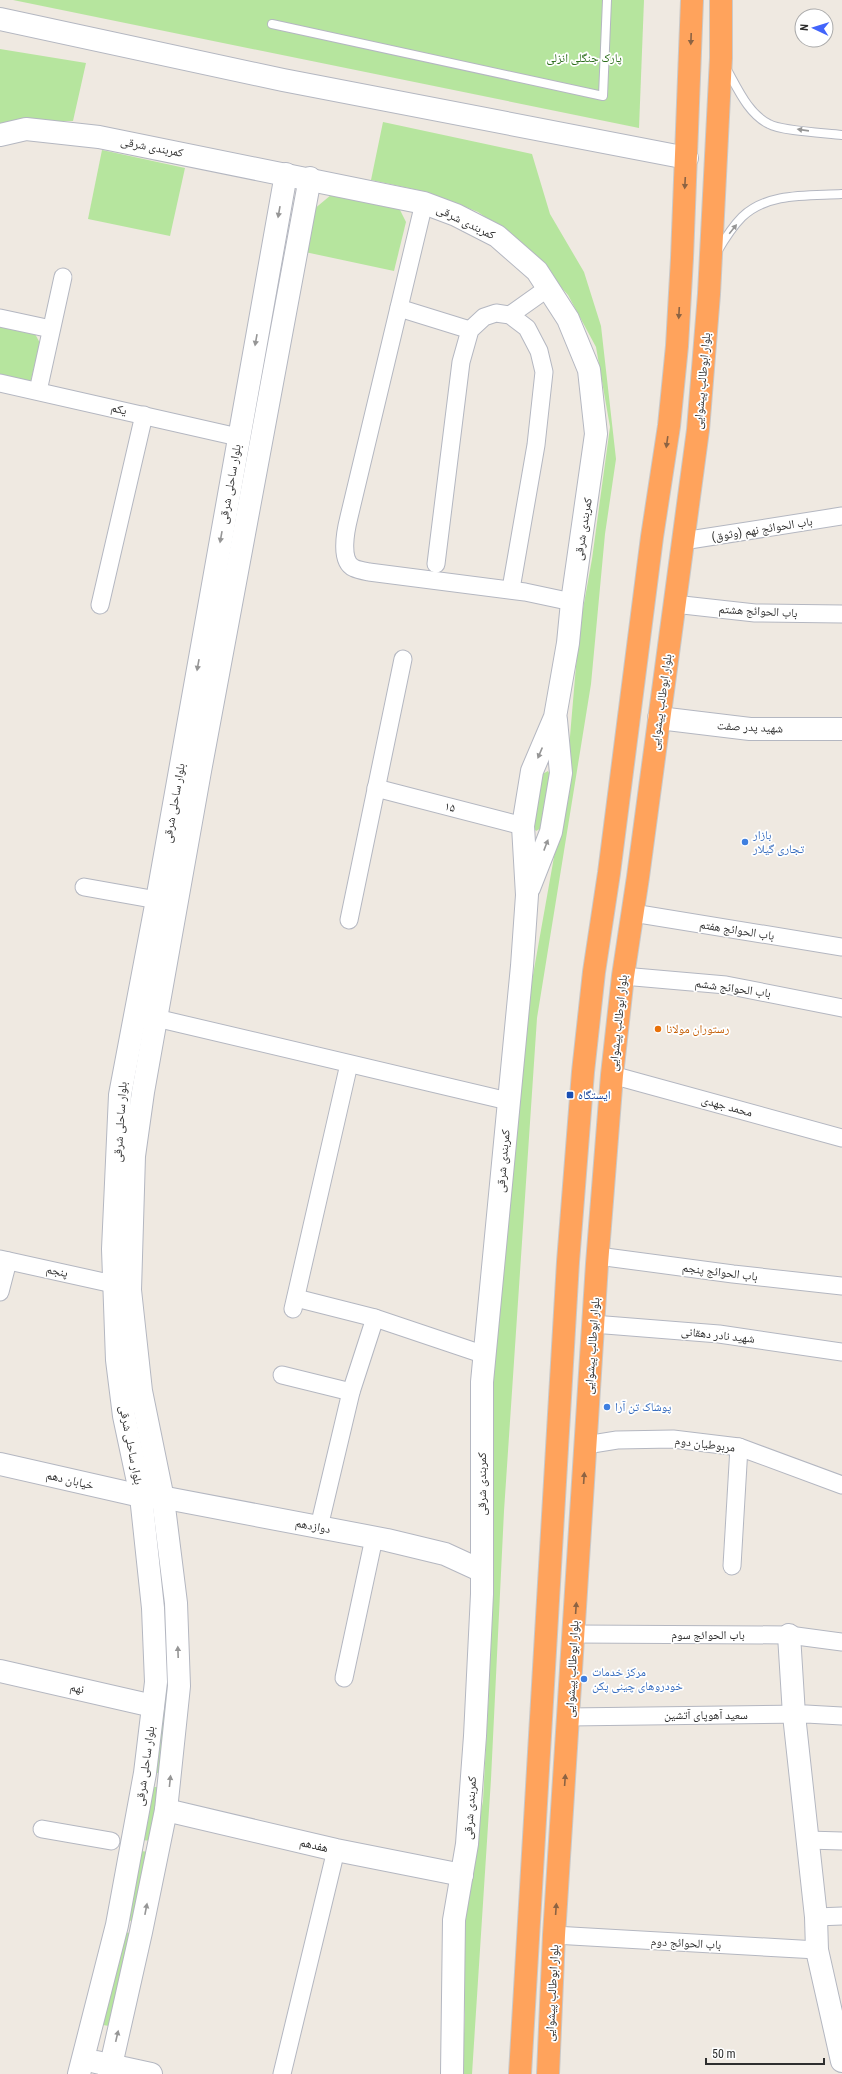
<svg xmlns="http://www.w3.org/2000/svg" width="842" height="2074" font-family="'Roboto Condensed','Noto Naskh Arabic',sans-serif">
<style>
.green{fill:#b6e59e}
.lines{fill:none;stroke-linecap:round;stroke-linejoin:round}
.lane-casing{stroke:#b4b7c1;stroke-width:10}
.street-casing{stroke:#b4b7c1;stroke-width:19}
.secondary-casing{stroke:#b4b7c1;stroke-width:24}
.highway-casing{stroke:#c9c9c9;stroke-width:24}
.lane{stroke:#fff;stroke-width:8}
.street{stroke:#fff;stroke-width:17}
.secondary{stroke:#fff;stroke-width:22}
.highway{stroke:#ffa35c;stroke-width:22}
.oneway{fill:#8c6343}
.oneway2{fill:#969696}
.shop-dot{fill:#3f7fe0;stroke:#fff;stroke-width:1.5}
.food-dot{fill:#e8710a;stroke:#fff;stroke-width:1.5}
.transit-dot{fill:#1a4fb4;stroke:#fff;stroke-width:1.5}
.labels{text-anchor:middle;stroke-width:3.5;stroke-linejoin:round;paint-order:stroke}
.park-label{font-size:12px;fill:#2c6e1b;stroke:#fff}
.street-label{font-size:12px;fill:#2e2e2e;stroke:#fff}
.shop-label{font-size:12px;fill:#366cbe;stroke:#fff;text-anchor:start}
.food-label{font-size:12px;fill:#c56008;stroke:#fff;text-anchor:start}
.transit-label{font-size:12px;fill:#164399;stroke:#fff;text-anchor:start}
</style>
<rect width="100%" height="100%" fill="#efe9e1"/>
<g class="green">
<polygon points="13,0 644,0 639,128"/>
<polygon points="0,49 86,63 73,121 29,121 0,126"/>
<polygon points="383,122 532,154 550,214 584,272 601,326 616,459 605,534 591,684 537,1018 504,1511 491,1779 472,2074 462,2074 465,2014 458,1929 483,1801 489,1688 492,1603 492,1385 525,1020 565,795 579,631 592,559 610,427 596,347 568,295 522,243 478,212 427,192 371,180"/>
<polygon points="102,150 185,168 170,236 88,219"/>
<polygon points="331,195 399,208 406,222 394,271 305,252 313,210"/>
<polygon points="0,326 35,334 40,343 31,380 21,388 0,382"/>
<polygon points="548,771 552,779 547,825 536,831 531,824 537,777"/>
<polygon points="162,1689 168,1690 161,1773 155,1773"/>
<polygon points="151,1787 159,1787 152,1841 142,1840"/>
<polygon points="141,1851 149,1852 134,1922 126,1919"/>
<polygon points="124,1932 130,1933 109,2026 103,2025"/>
</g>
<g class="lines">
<defs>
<g id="lane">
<polyline points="272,24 603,96 607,0"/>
<path d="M726,68c11,19 22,46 43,56 12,7 57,9 73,11"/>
<path d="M717,252c7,-12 15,-25 25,-35 26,-25 67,-21 100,-23"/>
</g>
<g id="street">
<path d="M424,203l-75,314c-3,12 -10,44 5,51 4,2 10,3 15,4l156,20 47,10"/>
<polyline points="399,308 470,330"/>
<polyline points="510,315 548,288"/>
<polyline points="0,318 51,329"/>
<polyline points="0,383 238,437"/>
<polyline points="38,391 63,277"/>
<polyline points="683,541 842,516"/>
<polyline points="436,564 461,362 470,330 484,317 496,313 510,315 527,328 539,351 544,372 536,445 512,583"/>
<polyline points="674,604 755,613 842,614"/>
<polyline points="100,605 144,415"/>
<polyline points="376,788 523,826"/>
<polyline points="84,887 157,900"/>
<polyline points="633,913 842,947"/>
<polyline points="349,920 403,659"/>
<polyline points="623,976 726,985 842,1008"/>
<polyline points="156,1018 508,1101"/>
<polyline points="612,1075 842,1138"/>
<polyline points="598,1256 733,1274 842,1286"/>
<polyline points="0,1259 113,1284"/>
<polyline points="0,1292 8,1261"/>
<polyline points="296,1298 375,1318 485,1355"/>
<polyline points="293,1309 349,1064"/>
<polyline points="593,1324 719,1334 842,1352"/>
<polyline points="282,1375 351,1392"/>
<polyline points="586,1445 617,1440 673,1439 739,1447 842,1485"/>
<polyline points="319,1527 351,1392 375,1318"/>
<polyline points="732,1566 739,1447"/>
<polyline points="574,1634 789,1635 842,1642"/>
<polyline points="344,1678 374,1538"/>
<polyline points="569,1717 806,1714 842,1716"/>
<polyline points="42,1829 111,1841"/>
<polyline points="807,1840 842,1841"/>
<polyline points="816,1917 842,1916"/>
<polyline points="554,1935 817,1950"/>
<polyline points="282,2074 336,1850"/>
</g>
<g id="secondary">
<polyline points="0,19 283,80 687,158"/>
<polyline points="0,135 26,129 99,137 424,203 456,215 497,236 537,271 568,319 589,370 596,434 572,602 568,643 555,717 532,771 523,826 527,895 522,966 482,1382 482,1594 475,1736 467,1844 454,1920 452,2074"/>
<polyline points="659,718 750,729 842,729"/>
<polyline points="529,888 551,832 561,773 556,720"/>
<polyline points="0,1464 141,1496 161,1497 387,1540 445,1554 482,1571"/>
<polyline points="789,1635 794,1715 816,1917 817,1950 842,2061"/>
<polyline points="0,1671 153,1706"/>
<polyline points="166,1810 336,1850 462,1875"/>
<polyline points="96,2062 151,2074"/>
<polyline points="79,2074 117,1925 145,1773 156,1682 153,1608 141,1496 124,1416 117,1360 113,1249 120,1095 157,900 286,174"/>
<polyline points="109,2074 141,1932 166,1810 179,1686 176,1603 163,1499 141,1391 130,1290 134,1156 143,1092 200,771 310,178"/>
</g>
<g id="highway">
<polyline points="520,2074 568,1262 583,1072 594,972 609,873 652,537 669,426 677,346 682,258 692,0"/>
<polyline points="548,2074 554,1935 597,1264 612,1075 623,976 638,877 698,430 709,294 721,58 721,0"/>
</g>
</defs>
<use href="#lane" class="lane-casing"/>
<use href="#street" class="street-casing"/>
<use href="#secondary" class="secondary-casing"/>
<use href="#highway" class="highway-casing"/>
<use href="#lane" class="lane"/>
<use href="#street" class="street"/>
<use href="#secondary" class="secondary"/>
<use href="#highway" class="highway"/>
</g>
<defs><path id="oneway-solid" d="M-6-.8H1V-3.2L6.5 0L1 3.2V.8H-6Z"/></defs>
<g class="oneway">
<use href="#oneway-solid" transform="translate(691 39) rotate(92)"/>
<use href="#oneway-solid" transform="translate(685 183) rotate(93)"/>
<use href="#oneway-solid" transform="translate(679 313) rotate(93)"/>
<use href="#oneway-solid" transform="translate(667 442) rotate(98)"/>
<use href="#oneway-solid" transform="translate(584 1478) rotate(-86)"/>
<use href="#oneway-solid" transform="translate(576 1608) rotate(-86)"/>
<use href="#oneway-solid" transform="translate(565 1780) rotate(-86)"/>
<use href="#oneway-solid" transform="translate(556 1909) rotate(-86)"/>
</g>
<g class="oneway2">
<use href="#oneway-solid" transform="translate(803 130) rotate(-172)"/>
<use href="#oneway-solid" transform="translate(279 212) rotate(100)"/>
<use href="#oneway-solid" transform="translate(733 229) rotate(-51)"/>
<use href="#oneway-solid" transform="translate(256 340) rotate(100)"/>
<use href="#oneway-solid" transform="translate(221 537) rotate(100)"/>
<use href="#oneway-solid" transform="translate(198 665) rotate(100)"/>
<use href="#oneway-solid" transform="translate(540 753) rotate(113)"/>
<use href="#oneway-solid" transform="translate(546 845) rotate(-69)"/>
<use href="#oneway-solid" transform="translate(178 1652) rotate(-92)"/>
<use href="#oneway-solid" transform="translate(170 1781) rotate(-84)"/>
<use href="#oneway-solid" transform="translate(146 1909) rotate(-79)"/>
<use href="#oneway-solid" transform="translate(117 2036) rotate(-77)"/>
</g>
<g class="shop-dot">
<circle cx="745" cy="842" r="4"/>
<circle cx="607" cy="1407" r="4"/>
<circle cx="584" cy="1679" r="4"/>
</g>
<circle class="food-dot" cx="658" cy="1029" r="4"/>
<rect class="transit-dot" x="566" y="1091" width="8" height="8" rx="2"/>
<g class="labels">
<g class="park-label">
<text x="584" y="62">پارک جنگلی انزلی</text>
</g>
<g class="street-label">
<text transform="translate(152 147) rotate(11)" y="4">کمربندی شرقی</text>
<text transform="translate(466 222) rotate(26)" y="4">کمربندی شرقی</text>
<text transform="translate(702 381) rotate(-85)" y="4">بلوار ابوطالب پیشوایی</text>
<text transform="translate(119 409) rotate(13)" y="4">یکم</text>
<text transform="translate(230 484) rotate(-80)" y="4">بلوار ساحلی شرقی</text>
<text transform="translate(583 529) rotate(-81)" y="4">کمربندی شرقی</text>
<text transform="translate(762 529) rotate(-9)" y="4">باب الحوائج نهم (وثوق)</text>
<text transform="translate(758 611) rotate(3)" y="4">باب الحوائج هشتم</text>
<text transform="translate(661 702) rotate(-82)" y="4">بلوار ابوطالب پیشوایی</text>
<text transform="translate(750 727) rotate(3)" y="4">شهید پدر صفت</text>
<text transform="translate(174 803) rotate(-80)" y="4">بلوار ساحلی شرقی</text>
<text transform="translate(450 807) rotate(15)" y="4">۱۵</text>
<text transform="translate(737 930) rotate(9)" y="4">باب الحوائج هفتم</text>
<text transform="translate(733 988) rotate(8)" y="4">باب الحوائج ششم</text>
<text transform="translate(618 1023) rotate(-84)" y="4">بلوار ابوطالب پیشوایی</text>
<text transform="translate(727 1106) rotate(15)" y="4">محمد جهدی</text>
<text transform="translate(120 1122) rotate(-86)" y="4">بلوار ساحلی شرقی</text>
<text transform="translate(503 1161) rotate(-85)" y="4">کمربندی شرقی</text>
<text transform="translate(57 1271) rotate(12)" y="4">پنجم</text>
<text transform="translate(720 1272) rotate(7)" y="4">باب الحوائج پنجم</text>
<text transform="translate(718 1335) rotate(6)" y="4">شهید نادر دهقانی</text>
<text transform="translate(592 1346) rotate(-86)" y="4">بلوار ابوطالب پیشوایی</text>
<text transform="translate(705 1444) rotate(7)" y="4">مربوطیان دوم</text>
<text transform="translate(131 1445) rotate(79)" y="4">بلوار ساحلی شرقی</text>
<text transform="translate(70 1480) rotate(13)" y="4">خیابان دهم</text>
<text transform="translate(482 1484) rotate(-90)" y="4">کمربندی شرقی</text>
<text transform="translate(313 1526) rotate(11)" y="4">دوازدهم</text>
<text x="708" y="1639">باب الحوائج سوم</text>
<text transform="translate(572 1669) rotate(-87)" y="4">بلوار ابوطالب پیشوایی</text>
<text transform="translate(77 1688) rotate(12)" y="4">نهم</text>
<text x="706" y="1719">سعید آهوپای آتشین</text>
<text transform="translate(145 1766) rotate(-82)" y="4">بلوار ساحلی شرقی</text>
<text transform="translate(470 1808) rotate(-86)" y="4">کمربندی شرقی</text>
<text transform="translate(314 1845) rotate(13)" y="4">هفدهم</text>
<text transform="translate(686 1943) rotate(3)" y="4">باب الحوائج دوم</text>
<text transform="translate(552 1993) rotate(-87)" y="4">بلوار ابوطالب پیشوایی</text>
</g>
<g class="shop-label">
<text x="753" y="839">بازار<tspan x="753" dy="14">تجاری گیلار</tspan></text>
<text x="615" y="1411">پوشاک تن آرا</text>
<text x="592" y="1676">مرکز خدمات<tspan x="592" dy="14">خودروهای چینی پکن</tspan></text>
</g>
<g class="food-label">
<text x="666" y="1033">رستوران مولانا</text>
</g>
<g class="transit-label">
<text x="578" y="1099">ایستگاه</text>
</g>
</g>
<g transform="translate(814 28) rotate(274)"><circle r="19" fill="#ffffff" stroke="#ababab"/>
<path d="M0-3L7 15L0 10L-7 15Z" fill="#4264fb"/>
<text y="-6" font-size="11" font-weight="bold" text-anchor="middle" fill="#2e2e2e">N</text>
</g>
<path d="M706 2058v6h118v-6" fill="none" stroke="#2e2e2e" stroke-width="2"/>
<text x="712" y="2058" font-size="12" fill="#2e2e2e" stroke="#ffffff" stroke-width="3" paint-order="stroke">50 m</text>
</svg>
